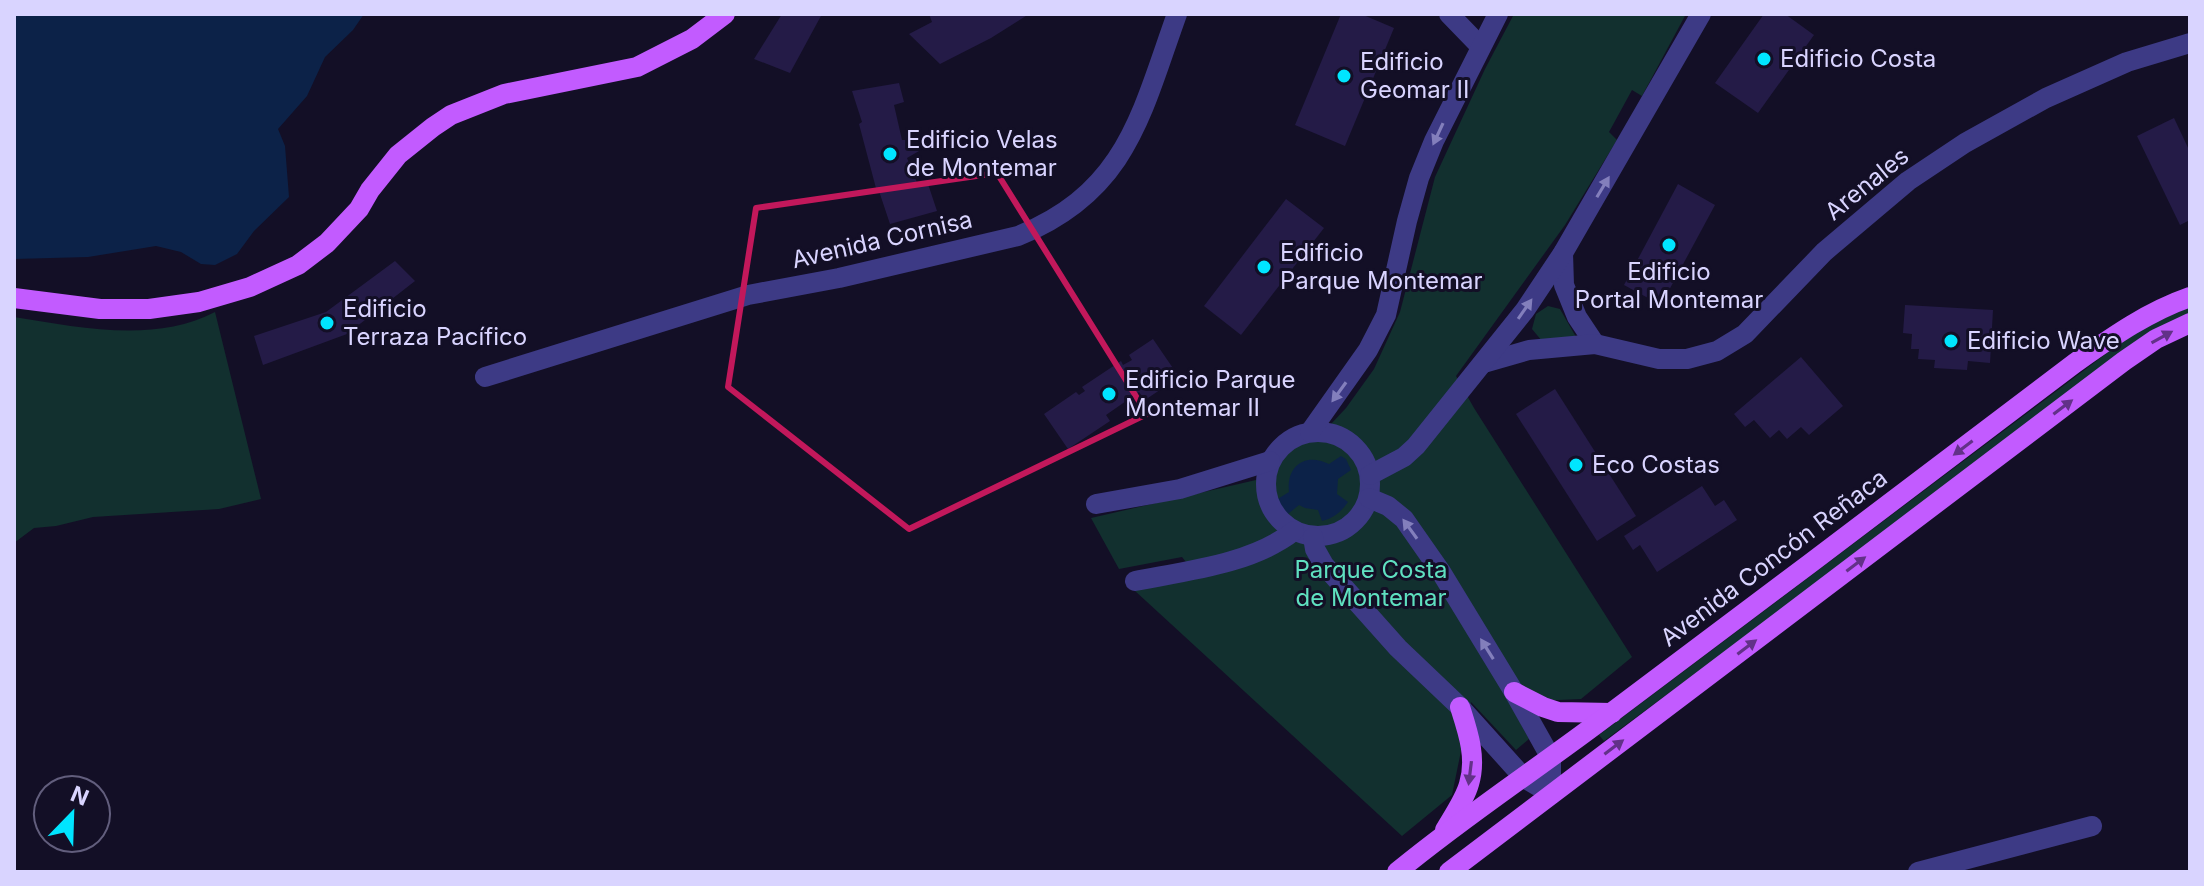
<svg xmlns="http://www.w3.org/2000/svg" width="2204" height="886" font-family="Inter,sans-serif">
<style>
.green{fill:#12302f}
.water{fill:#0c2248}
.building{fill:#241b47}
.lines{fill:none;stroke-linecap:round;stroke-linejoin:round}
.minor{stroke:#3d3a85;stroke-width:20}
.major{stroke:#c25bff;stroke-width:20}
.oneway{fill:#837fbc}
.oneway2{fill:#623188}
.marked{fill:none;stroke:#c2185b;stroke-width:6;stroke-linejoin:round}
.poi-dot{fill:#00e5ff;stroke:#130f26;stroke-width:3}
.labels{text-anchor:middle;stroke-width:6;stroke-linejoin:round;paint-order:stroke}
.poi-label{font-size:24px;fill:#d9d4ff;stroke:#130f26;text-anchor:start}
.street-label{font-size:24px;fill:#d9d4ff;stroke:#130f26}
.park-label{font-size:24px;fill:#5fe0c0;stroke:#130f26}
</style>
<rect width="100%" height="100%" fill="#130f26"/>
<g class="green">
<polygon points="1514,14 1686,14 1642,96 1632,90 1609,132 1617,140 1565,225 1456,376 1474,408 1632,657 1581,699 1509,702 1529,739 1516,750 1471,702 1452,795 1402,836 1134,590 1194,572 1182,557 1119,569 1091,518 1256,480 1291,446 1316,440 1346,408 1374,369 1400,312 1435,177 1485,69"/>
<polygon points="1548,306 1560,309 1576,337 1542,341 1532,329 1536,314"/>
<polygon points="2190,307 2190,315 1801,595 1604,741 1599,735 2111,350 2145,327"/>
<path d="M215,312l46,187 -42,10 -126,8 -37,9 -22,2 -20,15v-226c64,10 140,27 201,-5z"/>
</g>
<g class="water">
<polygon points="14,14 364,14 353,30 325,57 307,96 278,129 285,146 289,197 254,231 237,254 215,265 201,264 181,252 156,246 88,257 14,259"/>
<path d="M1341,456l5,3 5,11 -13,9 -1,15 11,8c-7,10 -14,16 -26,19l-4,-11 -13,-2 -6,-3 -11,9 -12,-14 13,-8c-3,-26 16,-40 40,-28z"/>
</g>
<g class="building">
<polygon points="782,14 822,14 790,73 754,59"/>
<polygon points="929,14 1029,14 991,38 940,64 909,34 932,22"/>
<polygon points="1341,14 1361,14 1394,28 1345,146 1295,125"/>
<polygon points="1764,14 1785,14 1814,35 1758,113 1715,83"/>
<polygon points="899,83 904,102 894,105 902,140 915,140 919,151 907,158 918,185 928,184 937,211 890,224 879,191 877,192 859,124 862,122 852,91"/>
<polygon points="2174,118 2190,152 2190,220 2180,225 2137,136"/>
<polygon points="1678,184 1715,205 1661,305 1624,285"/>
<polygon points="1286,199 1324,228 1241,335 1204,306"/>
<polygon points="395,261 415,281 347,334 263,365 254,336 326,312"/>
<polygon points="1905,305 1993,310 1990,363 1968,361 1967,370 1934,368 1935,360 1918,359 1919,349 1911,349 1912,334 1903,333"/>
<polygon points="1153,339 1179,377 1145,400 1139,392 1106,415 1110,421 1068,449 1044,414 1076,392 1079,395 1085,391 1082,387 1121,361 1123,365 1132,360 1129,355"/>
<polygon points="1801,357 1843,406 1809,435 1801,427 1787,439 1779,430 1770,438 1754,420 1745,427 1734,414"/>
<polygon points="1555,389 1636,516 1597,541 1516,414"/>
<polygon points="1702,486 1715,506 1724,500 1737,520 1657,572 1640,545 1633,550 1624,536"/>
</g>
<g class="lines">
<g class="minor">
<polyline points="1449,14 1480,46"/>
<polyline points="1563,253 1564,285 1577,317 1595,344"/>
<polyline points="1484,363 1529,350 1595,344 1659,359 1687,359 1717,351 1745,334 1824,252 1908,181 1965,143 2046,98 2127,62 2190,43"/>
<path d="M485,377l263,-82 91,-17 179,-42c109,-44 123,-122 159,-222"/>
<circle cx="1318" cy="484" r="52"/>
<polyline points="1310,432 1368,350 1386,315 1407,221 1419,178 1434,141 1498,14"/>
<polyline points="1370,475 1404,457 1416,446 1525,310 1563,253 1701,14"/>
<polyline points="1369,498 1388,506 1404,519 1441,572 1514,692 1551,758 1551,794"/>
<polyline points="1096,504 1180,489 1270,461"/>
<polyline points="1313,537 1315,549 1324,565 1398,648 1460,707 1524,778 1551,794"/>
<path d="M1135,581c51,-10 117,-17 159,-50"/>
<polyline points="1918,872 2092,826"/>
</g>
<g class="major">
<polyline points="14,298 100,309 149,309 199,302 250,287 298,265 327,243 359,209 370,190 398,155 433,127 451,115 504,94 637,67 692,39 725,14"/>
<polyline points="1514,692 1543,707 1558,712 1612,713"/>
<path d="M1445,830c8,-14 20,-31 24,-46 8,-26 -1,-52 -9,-77"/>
<path d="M1397,872c69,-57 143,-105 214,-159 155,-116 310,-233 464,-350 37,-26 72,-51 115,-66"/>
<polyline points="1449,872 2124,361 2156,339 2190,323"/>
</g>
</g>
<defs><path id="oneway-solid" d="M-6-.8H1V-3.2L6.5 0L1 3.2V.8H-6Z" transform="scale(2)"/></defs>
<g class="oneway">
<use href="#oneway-solid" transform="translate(1438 134) rotate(115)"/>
<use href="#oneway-solid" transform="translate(1603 187) rotate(-59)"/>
<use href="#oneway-solid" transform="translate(1525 309) rotate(-55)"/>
<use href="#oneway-solid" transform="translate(1339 392) rotate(126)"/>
<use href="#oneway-solid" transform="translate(1410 529) rotate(-126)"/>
<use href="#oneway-solid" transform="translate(1487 649) rotate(-122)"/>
</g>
<g class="oneway2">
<use href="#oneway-solid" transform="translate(2162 337) rotate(-29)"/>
<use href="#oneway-solid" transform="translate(2063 407) rotate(-37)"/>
<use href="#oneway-solid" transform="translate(1963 448) rotate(143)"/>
<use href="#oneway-solid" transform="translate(1856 564) rotate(-37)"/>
<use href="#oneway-solid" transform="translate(1747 647) rotate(-37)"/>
<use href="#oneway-solid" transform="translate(1614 747) rotate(-37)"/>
<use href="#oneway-solid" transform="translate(1470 773) rotate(97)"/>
</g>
<path class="marked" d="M997,173l150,241 -238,115 -181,-142 28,-179z"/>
<g class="poi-dot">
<circle cx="1764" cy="59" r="8"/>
<circle cx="1344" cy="76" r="8"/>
<circle cx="890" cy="154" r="8"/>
<circle cx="1669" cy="245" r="8"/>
<circle cx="1264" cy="267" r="8"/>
<circle cx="327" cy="323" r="8"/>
<circle cx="1951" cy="341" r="8"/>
<circle cx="1109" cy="394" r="8"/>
<circle cx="1576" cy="465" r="8"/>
</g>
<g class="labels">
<g class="poi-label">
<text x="1780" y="67">Edificio Costa</text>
<text x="1360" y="70">Edificio<tspan x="1360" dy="28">Geomar II</tspan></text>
<text x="906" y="148">Edificio Velas<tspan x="906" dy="28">de Montemar</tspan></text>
<text x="1280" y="261">Edificio<tspan x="1280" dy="28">Parque Montemar</tspan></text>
<text x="1669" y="280" text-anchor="middle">Edificio<tspan x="1669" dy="28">Portal Montemar</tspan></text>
<text x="343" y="317">Edificio<tspan x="343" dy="28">Terraza Pacífico</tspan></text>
<text x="1967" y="349">Edificio Wave</text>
<text x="1125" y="388">Edificio Parque<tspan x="1125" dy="28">Montemar II</tspan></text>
<text x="1592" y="473">Eco Costas</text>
</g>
<g class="street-label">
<text transform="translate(1867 184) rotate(-39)" y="8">Arenales</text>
<text transform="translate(882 240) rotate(-13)" y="8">Avenida Cornisa</text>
<text transform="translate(1774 558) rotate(-37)" y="8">Avenida Concón Reñaca</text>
</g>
<g class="park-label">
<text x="1371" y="578">Parque Costa<tspan x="1371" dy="28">de Montemar</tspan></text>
</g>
</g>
<rect width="2204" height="886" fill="none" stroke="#d9d4ff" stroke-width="32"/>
<g transform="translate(72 814) rotate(23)"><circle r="38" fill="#130f26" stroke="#625e7d" stroke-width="2"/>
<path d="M0-6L14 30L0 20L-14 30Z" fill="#00e5ff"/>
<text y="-12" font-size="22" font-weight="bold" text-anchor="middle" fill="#d9d4ff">N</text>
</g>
</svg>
